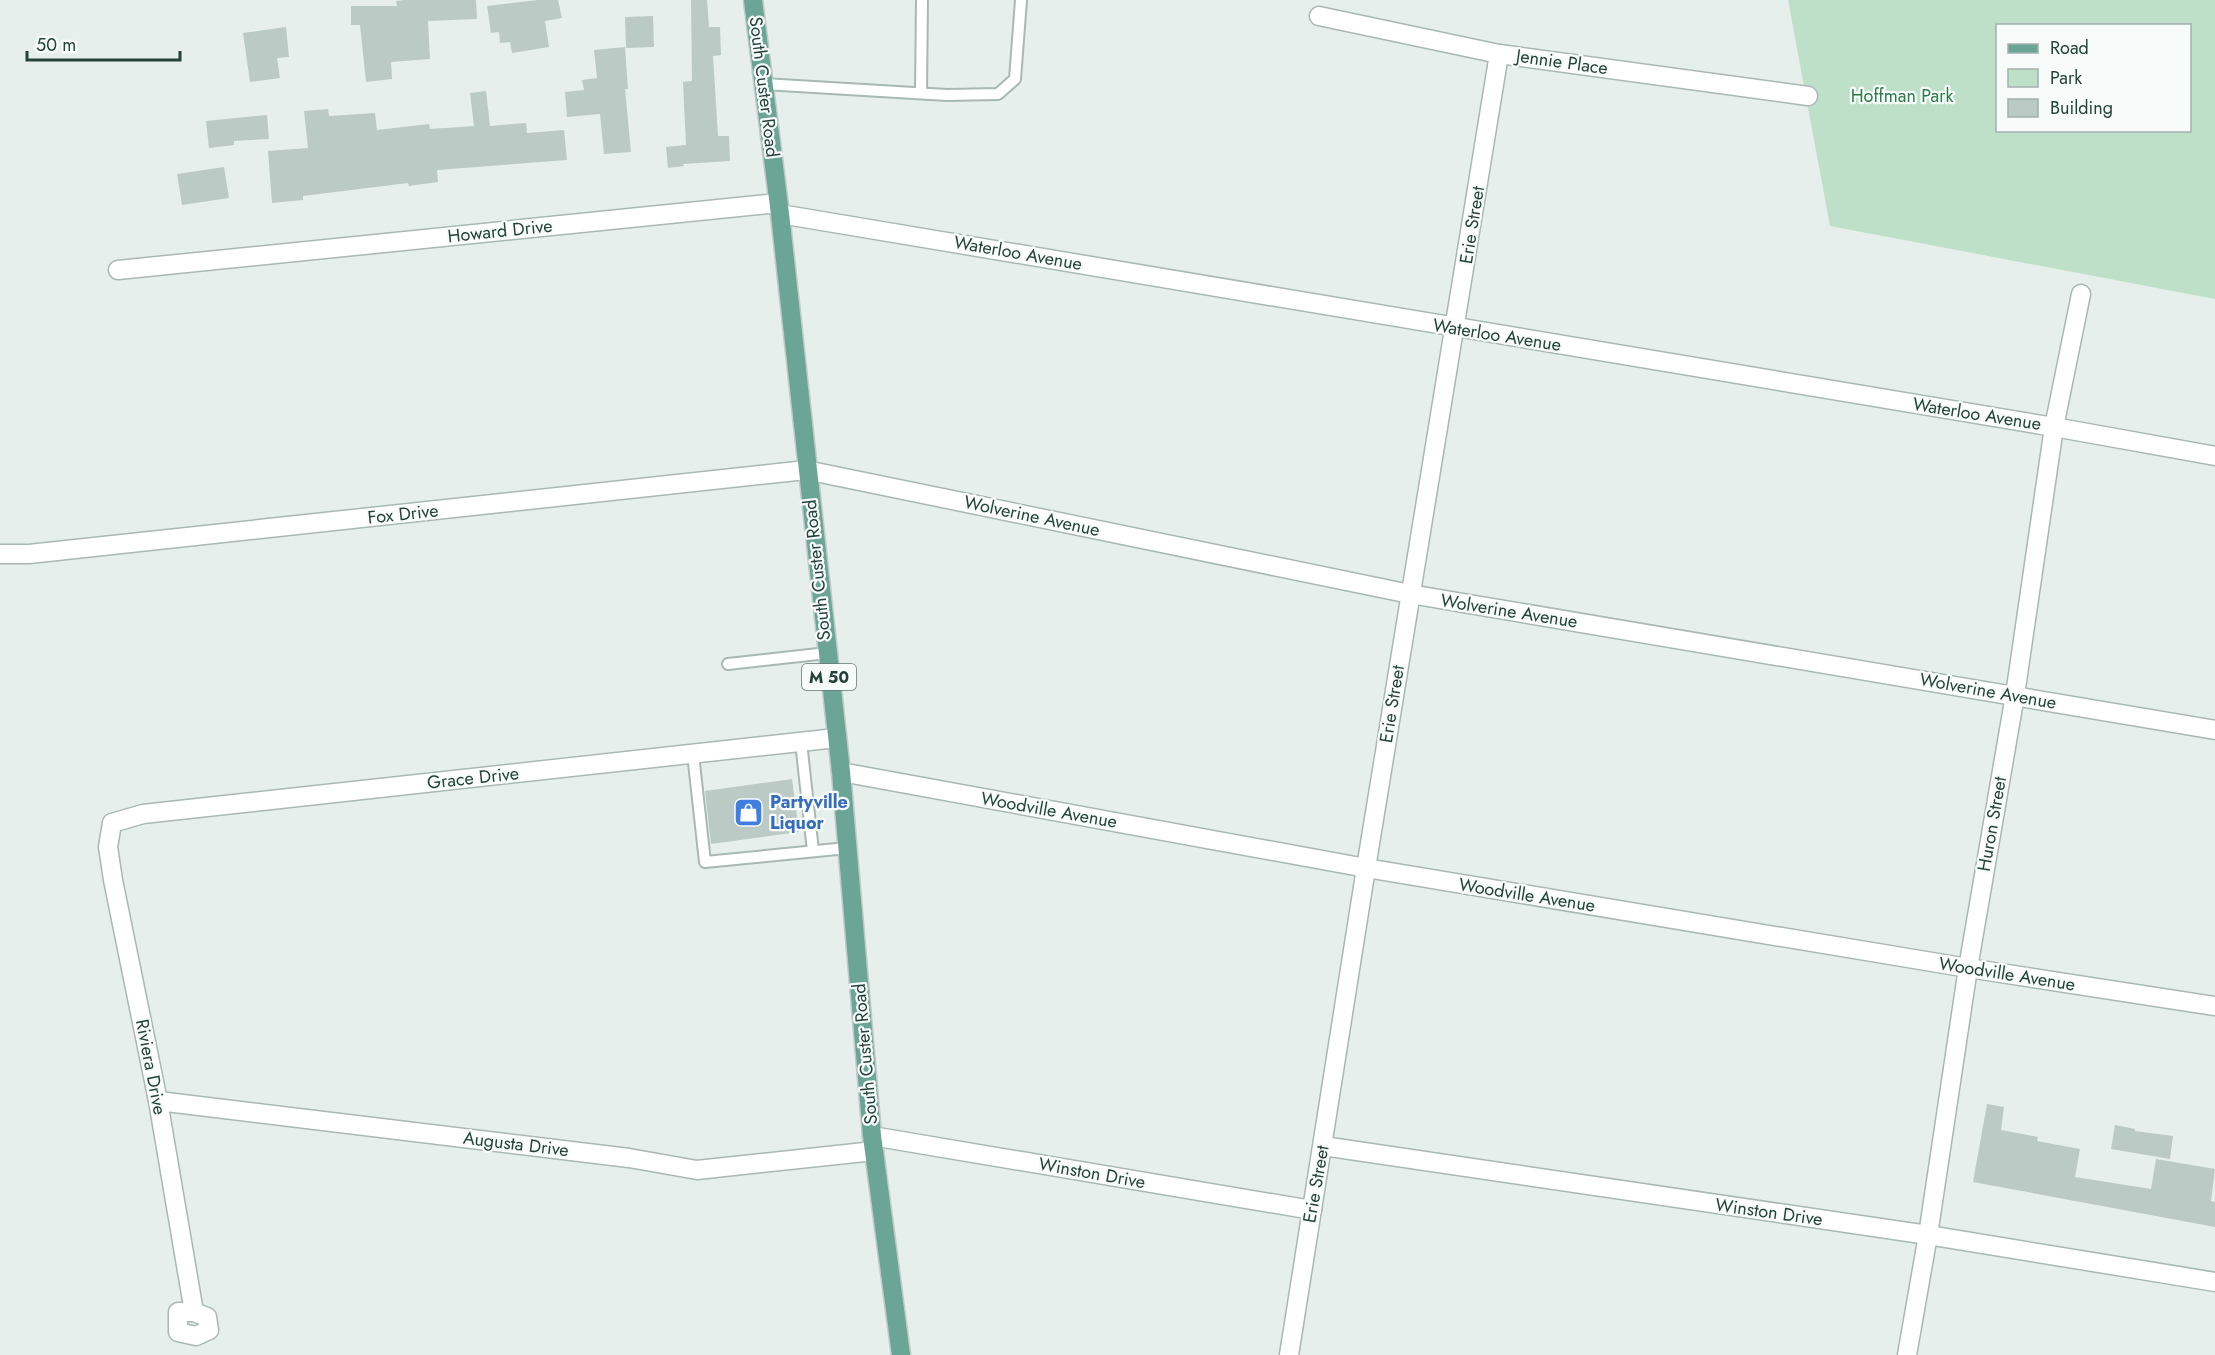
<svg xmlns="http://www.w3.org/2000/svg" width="2215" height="1355" font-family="Jost,sans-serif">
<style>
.green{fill:#bfe0c8;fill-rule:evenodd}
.building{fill:#bbcac4}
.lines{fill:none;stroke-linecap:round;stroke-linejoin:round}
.service-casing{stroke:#a8b8b2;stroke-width:14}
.minor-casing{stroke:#a8b8b2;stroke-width:21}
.primary-casing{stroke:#c2cac8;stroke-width:21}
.service{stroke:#fff;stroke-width:10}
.minor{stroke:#fff;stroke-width:18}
.primary{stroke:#6aa596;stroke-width:18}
.labels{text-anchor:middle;stroke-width:4.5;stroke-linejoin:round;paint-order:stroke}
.shield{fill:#f7fbf9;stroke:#637a73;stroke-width:1.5}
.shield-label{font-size:16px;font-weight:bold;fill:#24423a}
.street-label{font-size:18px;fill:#24423a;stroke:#f7fbf9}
.park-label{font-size:18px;fill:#2d7a4b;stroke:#f7fbf9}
.shop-label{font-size:18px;font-weight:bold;fill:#366cbe;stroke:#f7fbf9;text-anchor:start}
</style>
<rect width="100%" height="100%" fill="#e6efeb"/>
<path class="green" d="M1788,0h427v299l-385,-73zM1998,26h192v104h-192z"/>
<g class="building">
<polygon points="404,0 476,0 477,19 428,21 430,59 391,62 392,79 366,82 360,25 351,25 351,6 397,6 396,1"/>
<polygon points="538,0 558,0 562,18 545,21 549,47 512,53 510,42 500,43 499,32 491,33 487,6"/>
<polygon points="691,0 707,0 709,27 720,27 721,55 713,56 718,136 729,136 730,161 683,164 684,166 668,168 666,147 686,145 683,82 692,81"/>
<polygon points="653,16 654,47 626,48 625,17"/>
<polygon points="286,27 289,57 277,58 280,78 250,82 243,33"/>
<polygon points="625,47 628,89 625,89 631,152 604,154 600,114 567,117 565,92 584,90 582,80 597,78 594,50"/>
<polygon points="486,91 490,126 526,123 527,133 564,130 567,160 437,170 438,182 409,186 408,183 303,196 303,200 272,203 268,151 308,148 304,111 328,109 329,116 375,113 377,130 429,124 430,129 474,126 470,93"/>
<polygon points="267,115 269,139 234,141 234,145 209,148 206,121"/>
<polygon points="224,167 229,198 182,205 177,174"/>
<polygon points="792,779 799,832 711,844 705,791"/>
<polygon points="1987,1104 2004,1107 2001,1130 2038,1137 2037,1141 2080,1149 2075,1177 2151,1189 2156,1159 2215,1169 2211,1201 2215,1202 2215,1227 1973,1182"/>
<polygon points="2115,1125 2135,1129 2135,1131 2173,1136 2170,1159 2111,1149"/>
</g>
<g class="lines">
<defs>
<g id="service">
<polyline points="764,84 947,95 998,94 1015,79 1021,0"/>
<polyline points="921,92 922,0"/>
<polyline points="728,664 827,653"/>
<polyline points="801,742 813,851"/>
<polyline points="693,754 705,862 847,848"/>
</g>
<g id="minor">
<polyline points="1319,16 1499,54 1808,96"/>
<polyline points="780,214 2054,427 2215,456"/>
<polyline points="118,270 778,203"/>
<polyline points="0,554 29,554 806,470 1410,594 2215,730"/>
<polyline points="841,772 1366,868 1968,968 2215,1006"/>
<polyline points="158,1101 629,1158 697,1170 874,1151"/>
<polyline points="872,1136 1312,1210"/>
<polyline points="1323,1146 1928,1235 2215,1282"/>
<polyline points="194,1312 207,1317 209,1330 196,1336 178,1332 178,1312 194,1312 158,1101 113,880 108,847 112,823 143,814 836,738"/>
<polyline points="1289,1355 1366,868 1499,54"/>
<polyline points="1907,1355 1928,1235 1968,968 2015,695 2054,427 2081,294"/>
</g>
<polyline id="primary" points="753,0 780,214 841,772 872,1136 901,1355"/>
</defs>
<use href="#service" class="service-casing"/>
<use href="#minor" class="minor-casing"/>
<use href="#primary" class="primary-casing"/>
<use href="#service" class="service"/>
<use href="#minor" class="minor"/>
<use href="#primary" class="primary"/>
</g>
<defs>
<symbol id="shop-square" viewBox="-11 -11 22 22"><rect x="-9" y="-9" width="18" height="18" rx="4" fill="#3f7fe0" stroke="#f7fbf9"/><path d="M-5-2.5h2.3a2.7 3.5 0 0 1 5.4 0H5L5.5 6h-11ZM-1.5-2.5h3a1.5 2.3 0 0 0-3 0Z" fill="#fff"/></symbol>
</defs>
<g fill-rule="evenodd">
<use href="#shop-square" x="732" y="796" width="33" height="33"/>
</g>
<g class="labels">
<rect class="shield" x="802" y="664" width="54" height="26" rx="4.5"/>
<g class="shield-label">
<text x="829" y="683">M 50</text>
</g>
<g class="street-label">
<text transform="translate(1562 62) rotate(8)" y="6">Jennie Place</text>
<text transform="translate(764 87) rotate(83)" y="6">South Custer Road</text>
<text transform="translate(1472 225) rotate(-81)" y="6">Erie Street</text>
<text transform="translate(500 231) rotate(-6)" y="6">Howard Drive</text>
<text transform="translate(1018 253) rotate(10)" y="6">Waterloo Avenue</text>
<text transform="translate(1497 335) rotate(9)" y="6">Waterloo Avenue</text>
<text transform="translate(1977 414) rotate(9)" y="6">Waterloo Avenue</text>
<text transform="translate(403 514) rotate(-6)" y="6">Fox Drive</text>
<text transform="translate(1032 516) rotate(12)" y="6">Wolverine Avenue</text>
<text transform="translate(817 570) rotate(-96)" y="6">South Custer Road</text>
<text transform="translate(1509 611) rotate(9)" y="6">Wolverine Avenue</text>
<text transform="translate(1988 691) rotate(10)" y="6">Wolverine Avenue</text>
<text transform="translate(1392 704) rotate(-81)" y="6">Erie Street</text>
<text transform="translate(473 778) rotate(-6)" y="6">Grace Drive</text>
<text transform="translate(1049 810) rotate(10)" y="6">Woodville Avenue</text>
<text transform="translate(1992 824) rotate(-80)" y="6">Huron Street</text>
<text transform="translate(1527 895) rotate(9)" y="6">Woodville Avenue</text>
<text transform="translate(2007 974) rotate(9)" y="6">Woodville Avenue</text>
<text transform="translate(865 1054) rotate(-95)" y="6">South Custer Road</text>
<text transform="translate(151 1067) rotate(79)" y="6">Riviera Drive</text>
<text transform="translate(516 1144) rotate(7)" y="6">Augusta Drive</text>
<text transform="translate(1092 1173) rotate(10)" y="6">Winston Drive</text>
<text transform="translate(1316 1184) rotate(-80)" y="6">Erie Street</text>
<text transform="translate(1769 1212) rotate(8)" y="6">Winston Drive</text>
</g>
<g class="park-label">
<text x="1902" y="102">Hoffman Park</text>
</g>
<g class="shop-label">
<text x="770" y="808">Partyville<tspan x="770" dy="21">Liquor</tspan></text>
</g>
</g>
<rect x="1996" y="24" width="195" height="108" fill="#f7fbf9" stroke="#a3b1ad" stroke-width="1.5"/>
<rect x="2008" y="44" width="30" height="9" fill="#6aa596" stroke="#a3b1ad" stroke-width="1.5"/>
<text x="2050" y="54" font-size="18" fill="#24423a">Road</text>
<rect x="2008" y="69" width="30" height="18" fill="#bfe0c8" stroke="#a3b1ad" stroke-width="1.5"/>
<text x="2050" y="84" font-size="18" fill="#24423a">Park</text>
<rect x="2008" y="99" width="30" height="18" fill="#bbcac4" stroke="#a3b1ad" stroke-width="1.5"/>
<text x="2050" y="114" font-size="18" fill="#24423a">Building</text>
<path d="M27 51v9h153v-9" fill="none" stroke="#24423a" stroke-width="3"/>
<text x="36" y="51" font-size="18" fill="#24423a" stroke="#f7fbf9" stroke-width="4.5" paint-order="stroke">50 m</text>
</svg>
